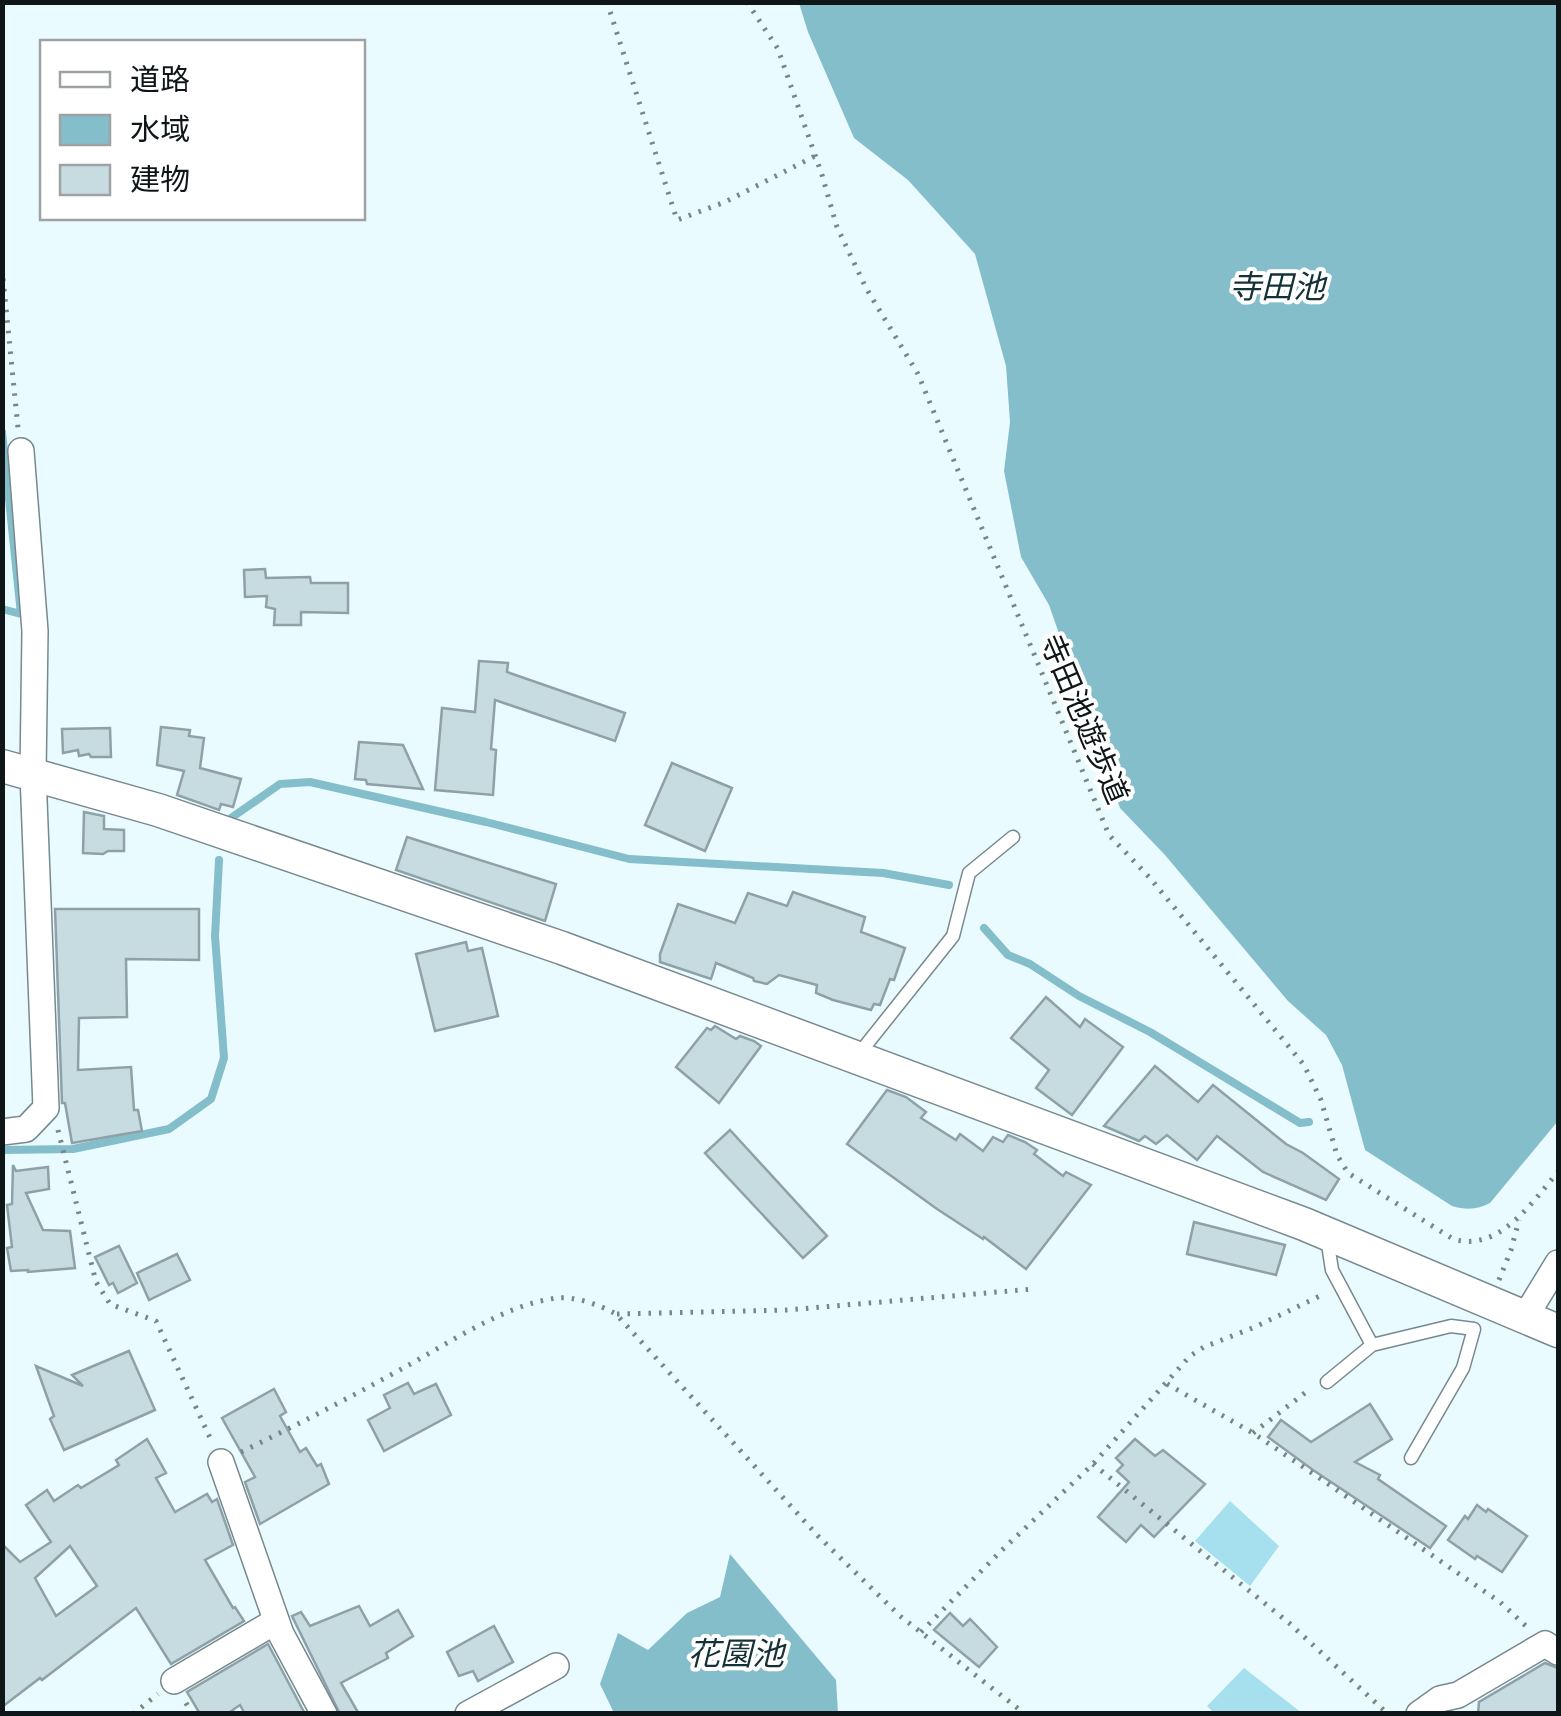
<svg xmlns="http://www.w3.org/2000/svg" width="1561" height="1716" font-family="'Alegreya Sans','Noto Sans JP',sans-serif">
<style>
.green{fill:#a6e0ee}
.water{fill:#84becb}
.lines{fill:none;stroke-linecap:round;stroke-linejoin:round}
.stream{stroke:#84becb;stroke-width:8}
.building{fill:#c7dce1;stroke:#8ea1a6;stroke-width:2.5;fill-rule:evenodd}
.service-casing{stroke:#77898e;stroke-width:15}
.minor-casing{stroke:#77898e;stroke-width:28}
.tertiary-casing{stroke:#77898e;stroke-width:35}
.path{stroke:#798588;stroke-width:5;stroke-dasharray:2.5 8;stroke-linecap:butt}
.service{stroke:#fff;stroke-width:12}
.minor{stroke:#fff;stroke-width:25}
.tertiary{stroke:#fff;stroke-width:32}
.labels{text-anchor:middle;stroke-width:8;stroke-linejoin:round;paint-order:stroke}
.street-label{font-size:30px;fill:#0f1618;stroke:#fff}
.water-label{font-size:32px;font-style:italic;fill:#133137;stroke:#fff}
</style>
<rect width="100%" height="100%" fill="#eafbff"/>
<g class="green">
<polygon points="1230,1501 1279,1546 1250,1586 1195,1541"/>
<polygon points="1244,1668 1302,1713 1214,1713 1207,1706"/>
</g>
<g class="water">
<path d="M799,3h759v1118l-68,82c-13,7 -24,7 -38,3l-87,-56 -23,-85 -16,-30 -38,-34 -123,-146 -45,-47 -71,-203 -28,-48 -17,-86 6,-49 -4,-56 -31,-112 -67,-74 -54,-42 -46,-106z"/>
<polygon points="730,1554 836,1680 838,1713 614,1713 600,1684 618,1633 648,1650 687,1613 720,1597"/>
</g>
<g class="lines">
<g class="stream">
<polyline points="2,432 21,614 2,609"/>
<polyline points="231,818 280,784 310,782 486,822 629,859 883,873 949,885"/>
<polyline points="984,928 1008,955 1030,964 1079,996 1150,1032 1300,1123 1309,1122"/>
<polyline points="2,1150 73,1149 169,1129 211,1099 224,1058 215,936 219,860"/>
</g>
</g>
<g class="building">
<polygon points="265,569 266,578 310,577 311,583 348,583 348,613 301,612 301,625 274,625 275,609 266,607 267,596 245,597 244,570"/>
<polygon points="479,661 508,663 507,672 625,713 615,741 495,700 491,749 496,750 493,795 435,790 442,708 475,712"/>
<polygon points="161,727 190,730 189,736 204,738 200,768 241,779 233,807 221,804 219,810 177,795 184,771 157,765"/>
<polygon points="110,728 111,757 91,757 89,754 79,756 78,750 63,753 62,729"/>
<polygon points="359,742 403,745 423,789 367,784 366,780 355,779"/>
<polygon points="672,763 732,788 705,851 645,825"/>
<polygon points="84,812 104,816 104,829 124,830 124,851 108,851 103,854 83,853"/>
<polygon points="407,837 556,884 545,921 396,870"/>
<polygon points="793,892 865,917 861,932 905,948 894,980 890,979 880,1005 874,1004 871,1010 833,1000 816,993 817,985 779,975 767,984 754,981 753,978 716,963 711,979 660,962 660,954 678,904 735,923 748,893 787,906"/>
<polygon points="55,909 199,909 199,960 126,959 127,1017 79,1018 78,1070 131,1067 134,1110 138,1110 142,1131 72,1143 65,1103 62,1103"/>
<polygon points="466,942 468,951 482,948 498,1016 435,1031 416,954"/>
<polygon points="1046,997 1080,1027 1085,1019 1123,1047 1072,1115 1036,1088 1049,1070 1011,1038"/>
<polygon points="715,1026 736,1039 740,1036 754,1041 761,1046 719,1103 676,1067 707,1028 711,1030"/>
<polygon points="1155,1066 1198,1102 1213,1085 1286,1144 1303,1153 1339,1179 1326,1200 1263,1172 1217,1136 1197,1160 1167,1135 1156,1144 1145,1136 1139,1141 1104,1126"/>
<polygon points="887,1090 906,1097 926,1112 921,1118 956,1140 960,1134 983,1151 993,1137 1003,1142 1008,1135 1025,1142 1037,1150 1034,1154 1063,1176 1066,1172 1091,1185 1026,1269 984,1237 983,1239 937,1209 847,1144"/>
<polygon points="730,1130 827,1236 803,1258 705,1153"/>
<polygon points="13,1165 16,1171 48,1167 49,1189 26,1193 43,1230 70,1231 75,1268 28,1272 28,1270 11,1271 7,1248 12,1247 7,1205 12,1204"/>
<polygon points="1194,1222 1285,1245 1276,1275 1187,1254"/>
<polygon points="119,1246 137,1283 118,1293 113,1283 109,1285 95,1257"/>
<polygon points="177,1254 190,1280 149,1300 137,1273"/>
<polygon points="129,1351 155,1410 64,1450 50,1419 54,1416 36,1366 83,1386 72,1375"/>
<polygon points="408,1383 414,1394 436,1384 451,1415 384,1451 368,1420 390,1408 384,1395"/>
<polygon points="274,1389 286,1412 280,1416 300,1452 306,1448 317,1466 321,1464 329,1484 260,1524 245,1482 255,1477 222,1418"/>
<polygon points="1370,1404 1392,1439 1355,1462 1380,1475 1378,1479 1446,1526 1430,1548 1313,1470 1268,1437 1281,1420 1311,1442"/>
<path d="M147,1439l19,34 -10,5 19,34 32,-18 5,8 5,-3 16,46 -28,15 28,48 2,-1 9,14 -73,43 -35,-56 -94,72 -2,-2 -38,29v-163l18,18 31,-20 -25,-37 21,-15 7,11 24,-16 3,3 38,-23 -3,-5zM70,1546l27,40 -41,30 -21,-38z"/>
<polygon points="1135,1439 1155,1456 1163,1450 1205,1484 1154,1537 1141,1525 1126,1542 1098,1517 1129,1482 1117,1471 1123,1465 1116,1458"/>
<polygon points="1477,1505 1486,1512 1488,1509 1527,1536 1502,1572 1477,1556 1475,1559 1448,1540 1465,1516 1468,1519"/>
<polygon points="359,1606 370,1626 398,1610 413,1636 386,1653 388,1658 341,1683 359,1714 340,1714 292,1616 301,1612 310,1626"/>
<polygon points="950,1613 963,1626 970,1619 997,1647 979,1667 934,1630"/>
<polygon points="494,1626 513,1662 478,1681 473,1671 459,1676 447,1652"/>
<polygon points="268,1644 305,1714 245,1714 240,1705 227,1714 200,1714 187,1692"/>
<polygon points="1545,1663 1558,1668 1558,1714 1478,1714 1479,1702"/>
</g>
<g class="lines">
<defs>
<g id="service">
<polyline points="858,1055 953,936 969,873 1013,837"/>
<polyline points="1327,1238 1332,1270 1372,1345"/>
<polyline points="1327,1382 1372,1345 1451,1326 1474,1329 1463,1368 1411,1458"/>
</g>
<g id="minor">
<polyline points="2,1132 26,1129 46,1108 33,774 35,631 21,451"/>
<polyline points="1525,1317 1558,1263"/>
<polyline points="221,1462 281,1634 324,1714"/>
<polyline points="174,1681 276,1621"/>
<polyline points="468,1714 556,1666"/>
<polyline points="1419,1714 1440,1699 1458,1695 1545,1644 1558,1652"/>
</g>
<polyline id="tertiary" points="2,766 158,810 562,948 1304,1224 1558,1331"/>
</defs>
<use href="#service" class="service-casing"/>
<use href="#minor" class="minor-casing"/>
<use href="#tertiary" class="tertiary-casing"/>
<g class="path">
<polyline points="607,2 677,220 725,202 815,156"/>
<path d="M747,2l31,47 44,126 15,52 29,61 52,86 191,461 41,43 154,187 17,35 16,55 11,18 105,66c46,14 79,-37 105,-67"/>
<polyline points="2,268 18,428"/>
<polyline points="58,1130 96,1282 110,1304 156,1321 211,1440"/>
<polyline points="1499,1280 1511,1250 1519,1220"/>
<polyline points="617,1314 787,1310 1033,1289"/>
<polyline points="1167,1384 1253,1433 1318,1477 1500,1602 1528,1628"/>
<polyline points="1253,1433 1310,1389"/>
<path d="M241,1452c56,-27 110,-55 164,-85 44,-24 101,-63 152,-69 18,-2 43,7 59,16l202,222 82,80 125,98"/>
<polyline points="1093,1464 1289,1623 1388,1714"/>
<polyline points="921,1632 1001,1551 1093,1464 1190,1356 1204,1347 1255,1327 1324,1294"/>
<polyline points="186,1703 192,1714"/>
<polyline points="133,1714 158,1694"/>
</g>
<use href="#service" class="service"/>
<use href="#minor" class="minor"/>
<use href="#tertiary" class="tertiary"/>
</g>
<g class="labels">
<g class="street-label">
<text transform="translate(1084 719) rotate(67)" y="10">寺田池遊歩道</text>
</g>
<g class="water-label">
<text x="1277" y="298">寺田池</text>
<text x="736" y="1665">花園池</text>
</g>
</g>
<rect width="1561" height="1716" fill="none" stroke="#0f1618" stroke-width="10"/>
<rect x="40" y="40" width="325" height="180" fill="#ffffff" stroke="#9fa2a3" stroke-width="2.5"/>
<rect x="60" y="72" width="50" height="15" fill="#ffffff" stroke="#9fa2a3" stroke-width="2.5"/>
<text x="130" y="90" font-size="30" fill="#0f1618">道路</text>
<rect x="60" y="115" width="50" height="30" fill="#84becb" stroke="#9fa2a3" stroke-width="2.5"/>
<text x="130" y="140" font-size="30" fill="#0f1618">水域</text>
<rect x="60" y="165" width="50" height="30" fill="#c7dce1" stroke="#9fa2a3" stroke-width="2.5"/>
<text x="130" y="190" font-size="30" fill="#0f1618">建物</text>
</svg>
